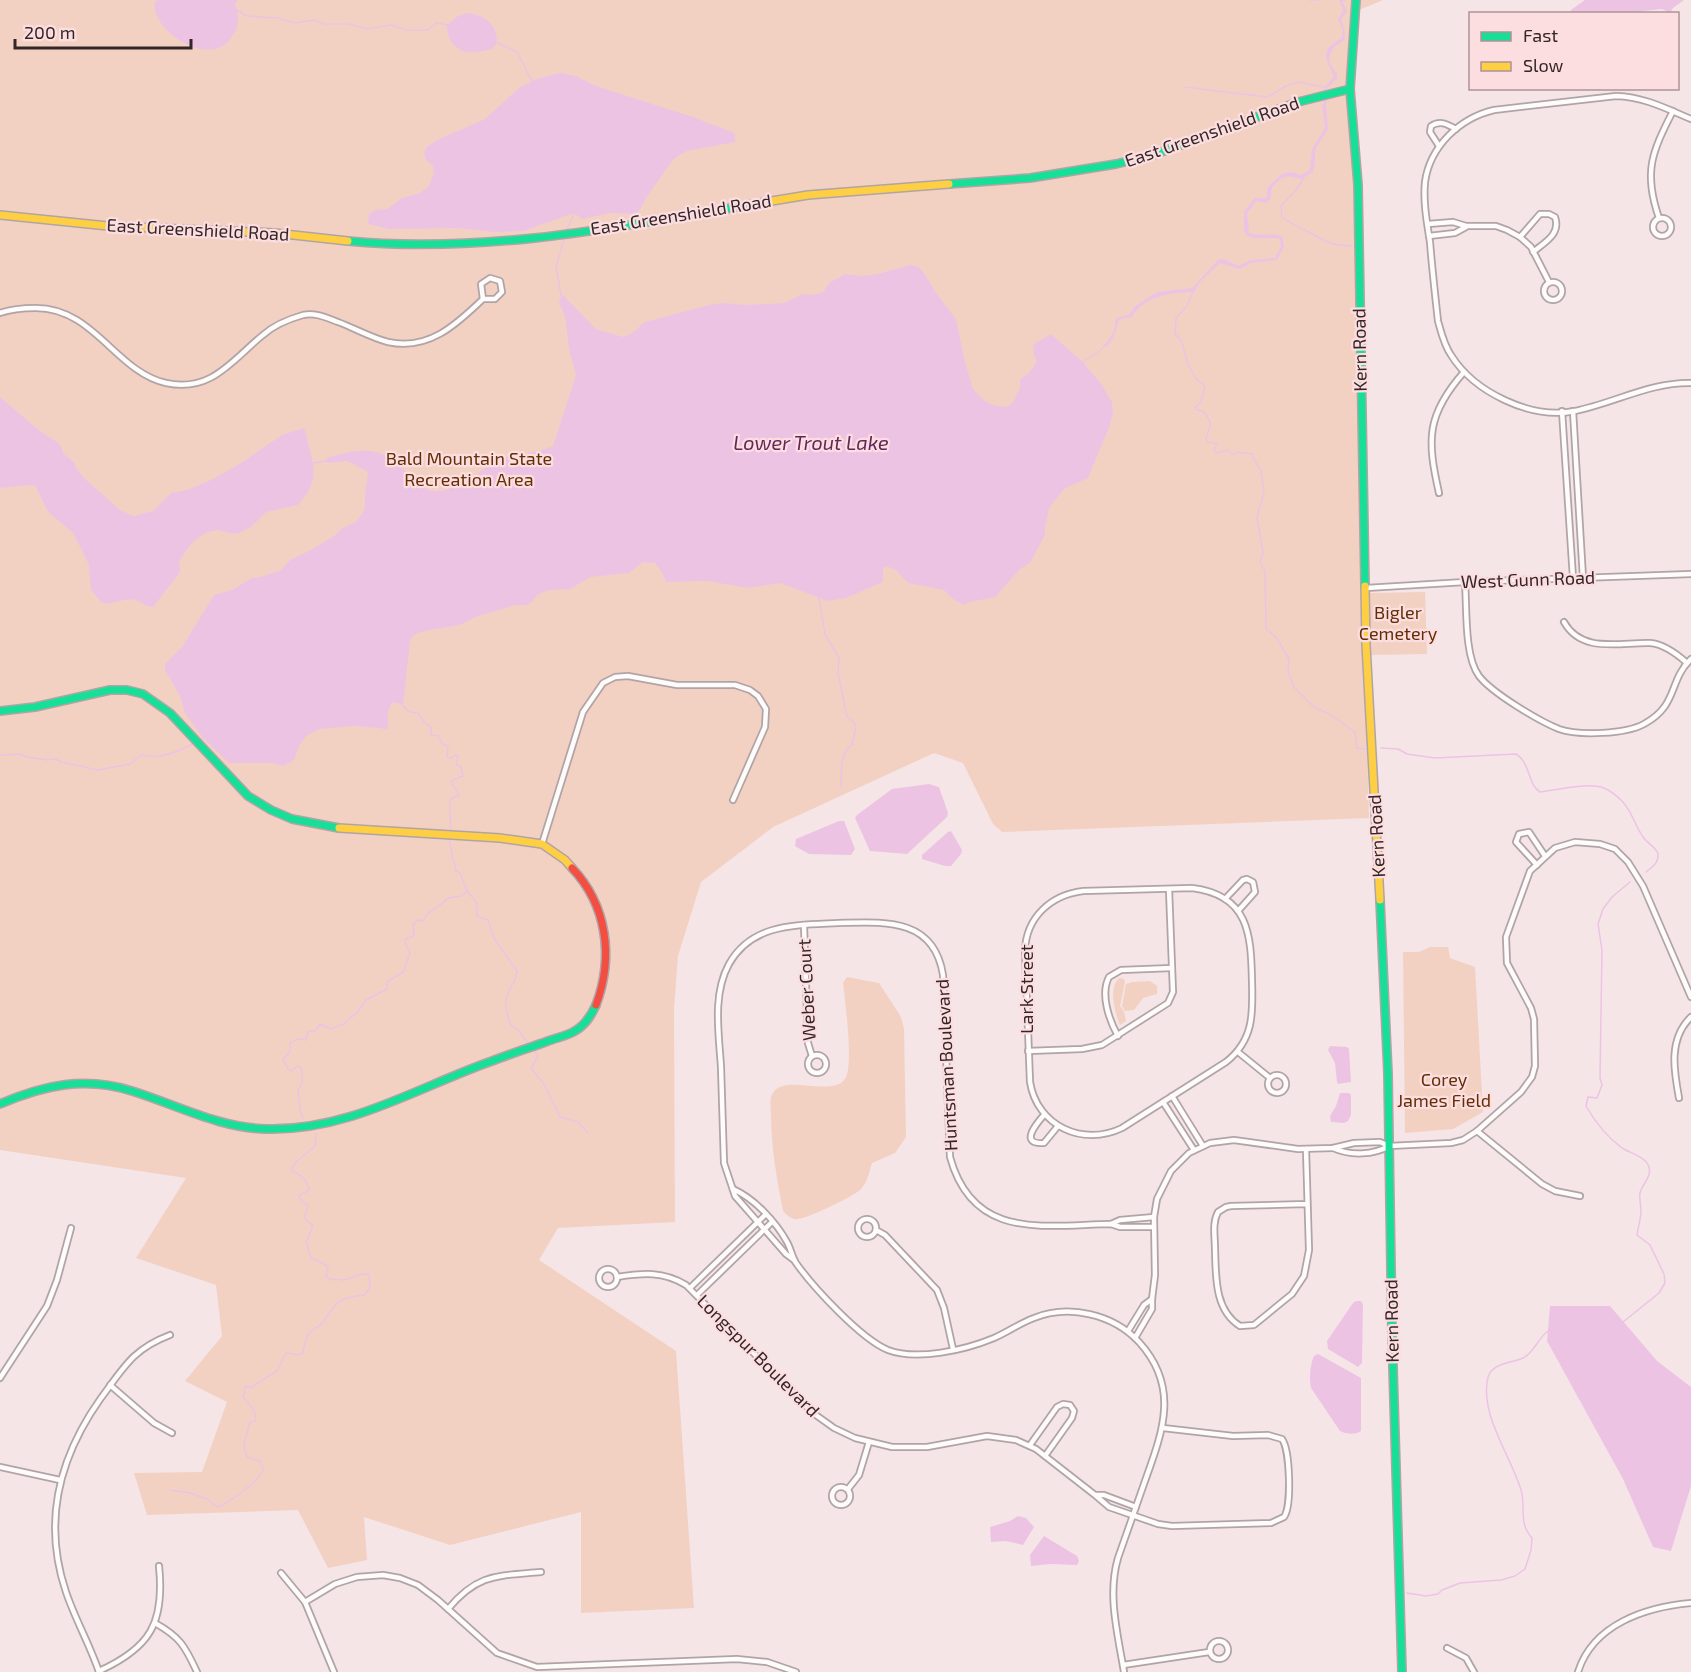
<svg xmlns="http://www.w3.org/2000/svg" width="1691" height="1672" font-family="'Exo 2',sans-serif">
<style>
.green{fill:#f3d1c2}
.water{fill:#edc3e4}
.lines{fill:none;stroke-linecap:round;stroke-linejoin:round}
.stream{stroke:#edc3e4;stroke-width:1.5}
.street-casing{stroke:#b1a4a6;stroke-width:8}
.fast-casing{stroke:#b1a4a6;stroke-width:10}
.slow-casing{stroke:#b1a4a6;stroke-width:10}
.jam-casing{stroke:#b1a4a6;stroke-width:10}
.street{stroke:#fefbfb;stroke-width:4.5}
.fast{stroke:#16e098;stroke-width:7}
.slow{stroke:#ffcf43;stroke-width:7}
.jam{stroke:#f24e42;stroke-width:7}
.labels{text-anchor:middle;stroke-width:4.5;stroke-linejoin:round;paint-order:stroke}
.street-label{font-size:18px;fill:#342627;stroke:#fcdee1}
.park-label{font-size:18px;fill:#642e04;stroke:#fcdee1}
.water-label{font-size:20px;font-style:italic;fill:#63255c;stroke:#fcdee1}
</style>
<rect width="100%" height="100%" fill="#f5e5e7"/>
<g class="green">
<polygon points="0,0 1383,0 1352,13 1355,270 1369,818 1002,832 993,824 963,763 934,753 773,827 701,882 678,956 674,1009 675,1222 558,1228 539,1260 676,1351 694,1608 581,1613 581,1512 450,1545 364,1517 367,1560 328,1568 298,1510 147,1515 134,1473 202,1472 227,1402 185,1381 222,1336 216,1285 136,1258 186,1178 0,1150"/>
<polygon points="1425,592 1427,654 1371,655 1369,593"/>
<polygon points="1430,947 1448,947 1450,958 1475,967 1483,1112 1453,1129 1405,1133 1403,952 1419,952"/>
<path d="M847,977l32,6 22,34 3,12 2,108 -11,16 -23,10c-3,9 -4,18 -11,26 -6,7 -53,29 -63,30 -7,1 -11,-4 -15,-8 -6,-32 -12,-63 -12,-96 0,-5 -1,-13 0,-18 8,-27 60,2 74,-18 9,-12 0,-79 -2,-96z"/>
<path d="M1119,978l5,1 1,3 -5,24 4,6 2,9 -6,4c-5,-12 -12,-37 -1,-47z"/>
<polygon points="1150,981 1157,986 1157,994 1143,998 1134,1010 1125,1011 1122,1006 1126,984 1132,982"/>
</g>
<g class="water">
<path d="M159,0h79l-3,3c1,6 4,13 3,18 0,7 -4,12 -7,17 -23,33 -83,-11 -76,-37z"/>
<path d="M1339,0h8l-5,2 5,9 -6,9c13,33 -9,13 -12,42l8,12v5l-13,12 1,-5 9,-9c-9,-20 -15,-26 8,-39l1,-7 -5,-12 5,-8z"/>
<polygon points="1585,0 1684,0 1673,8 1670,13 1662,9 1617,14 1571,13 1571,10"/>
<path d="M467,13c18,2 30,11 30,30l-5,6c-23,7 -44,4 -45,-24l11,-9z"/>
<polygon points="560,73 576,76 596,86 693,117 732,132 735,135 735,142 687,151 678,156 672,161 648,195 639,211 632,214 610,213 582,219 574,213 524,231 494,232 458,228 389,229 368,224 369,214 375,210 387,209 402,198 420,193 429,186 434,173 433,166 426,160 424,153 427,147 437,140 485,119 520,87 540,78"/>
<path d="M1327,99l-1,7 2,23 -13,21v14l-2,8 -12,7c-17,-4 -15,-4 -29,8l-2,13 -5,3 -8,-2 -10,12 2,20c12,4 25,-1 34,4l1,10 -7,13 -26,3 -11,6 -20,-6 -20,19 -6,10c-24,1 -49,3 -62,25 -4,1 -8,1 -11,2 -6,3 -2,21 -19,30 2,-5 8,-10 11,-16 6,-16 -4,-13 17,-19l4,-7 23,-15 35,-4 26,-28 5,-1 16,7 11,-6 25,-2 6,-12 -1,-7c-9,-3 -20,2 -33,-3l-3,-6v-19l11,-13h12v-9l3,-4 12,-11 9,-2 10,3 9,-5 2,-21 13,-21 -3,-23 3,-5z"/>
<path d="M910,265l8,2 4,3 14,23 20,26 9,43 8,27 12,12 8,4 13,2 6,-3 8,-16v-9l9,-6 8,-11 -4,-10 1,-8 17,-10 32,28 19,23 10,17 1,10 -3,13 -22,53 -24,11 -15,19 -4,20v7l-15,28 -10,6 -25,28 -26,5 -5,3 -11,-6 -9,-9 -36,-7 -12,-13 -10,-4 -3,4v12l-37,16 -18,3 -48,-18 -32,5 -41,-7 -41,1 -3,-8 -8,-11 -12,-1 -14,11 -39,4 -20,12 -21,1 -12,5 -6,8 -4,2h-11l-38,11 -18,9 -36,6 -10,4 -4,6 -7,64 -9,-3 -3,2 -3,8v17l-33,-3 -36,3 -13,7 -7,10 -5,14 -10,6 -13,-3h-42l-26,-25 -18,-25 -5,-17 -15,-26v-6l17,-17 32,-52 18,-5 20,-12 9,-1 20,-7 9,-10 21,-10 23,-14 7,-7 15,-7 9,-13v-15l3,-22 -21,-11 -19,2 -3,-2 2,-3c42,-13 55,-11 87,21 6,6 10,11 19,12 30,1 48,-26 75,-35 6,-2 12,0 18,0l3,-4h8l16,-6 23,-71 -7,-25 -4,-34 -6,-13 3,-9 34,35 27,8 9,-4 13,-11 68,-18 12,-1 21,2 38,-2 19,-9 10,1 10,-3 6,-9 16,-9 16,2 17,-2z"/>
<path d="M0,397l40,34 20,13 4,10 10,8 2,6 8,10 36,32 13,6 20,-5 18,-18 16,-3 26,-11 28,-16 41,-28 22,-7 1,2c6,32 19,46 -7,75l-32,7 -15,15 -12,6 -5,1 -16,-4 -10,2 -12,7 -10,11 -7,12 1,9 -2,4 -25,32c-8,0 -10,-5 -18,-7 -10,-2 -20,3 -29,4l-5,-2 -10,-12 -2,-25 -16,-32 -25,-21 -12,-25 -4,-2 -32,3z"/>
<polygon points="929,784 939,787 948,813 947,817 907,854 870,851 855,818 857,815 892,789"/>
<polygon points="839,821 844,821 855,849 851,855 809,854 795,846 796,839"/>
<polygon points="951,831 962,850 961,854 951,866 945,866 922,859 922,855 948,832"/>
<polygon points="1330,1046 1347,1047 1349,1049 1351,1082 1338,1084 1337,1082 1335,1063 1328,1050"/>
<polygon points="1340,1093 1349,1093 1351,1095 1351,1115 1348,1121 1344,1123 1331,1122 1330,1116 1336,1106"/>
<polygon points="1356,1301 1361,1301 1363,1304 1362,1363 1358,1367 1328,1349 1327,1341 1353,1303"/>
<polygon points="1550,1306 1610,1306 1657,1361 1691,1387 1691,1486 1671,1551 1653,1547 1623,1479 1547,1341"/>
<path d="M1318,1354l43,24v53c-5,4 -16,3 -21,0l-29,-43c-2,-10 -1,-23 3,-32z"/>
<polygon points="1018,1516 1026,1518 1034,1527 1023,1545 1006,1541 991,1542 990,1527 1010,1521"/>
<polygon points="1044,1536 1077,1556 1079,1561 1077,1565 1050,1564 1031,1566 1030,1555"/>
</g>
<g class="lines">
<g class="stream">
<polyline points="1309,0 1321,0"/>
<polyline points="235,9 247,16 278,18 294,23 315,20 324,24 348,24 367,29 391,25 407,30 428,30 436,23 448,25"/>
<polyline points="498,43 517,52 530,78 533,81"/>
<polyline points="1185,87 1267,97 1286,86 1298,82 1324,87"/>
<path d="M1304,178l-7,11 -16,17 1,11c5,4 44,25 51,27 6,1 13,2 19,2"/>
<polyline points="566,231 574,214"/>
<path d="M1193,292l-6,14 -11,12 -1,16 6,6 7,24 8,15 9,7 -4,16 -6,5 1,2 8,3c11,15 5,13 2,27l2,3 9,2 -3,6 3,3 11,-3 6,5 2,-3 17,2v4l8,13 3,21 -7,25 6,35 -3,10 5,9 1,58 10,8 13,22 -1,13 6,15 20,20 15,7 26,18 2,16 8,1"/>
<polyline points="561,295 556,267 565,236"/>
<polyline points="1083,362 1102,349"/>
<polyline points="314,463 325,461"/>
<path d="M819,598l6,36 14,24 -1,15 9,44 7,5 2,6 -4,17c-13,8 -10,28 -11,42"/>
<polyline points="402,705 408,711 419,714 425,723 431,727 431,735 439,736 441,743 448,746 447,757 452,758 455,755 458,756 456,764 461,767 463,776 451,781 459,795 451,799 450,804 451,832"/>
<polyline points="198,741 203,738"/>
<path d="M1381,748l17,1 9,5 28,4 81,-4c14,8 12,31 24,38 16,-2 48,-10 64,-4 7,3 13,8 18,13 10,10 13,25 21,36 4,6 14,11 15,17 1,9 -6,13 -12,18"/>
<path d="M0,755l20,-1 7,3 20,3 9,-1 5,3 37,8 32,-6 11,-9c18,5 37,-3 53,-12"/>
<path d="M450,837c-1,7 4,26 6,34l4,2 7,18 10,12v13l11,4 7,20 22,31c0,8 -4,12 -8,19 -5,11 -3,24 2,35l7,5 11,14"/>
<polyline points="534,1049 538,1056 531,1068 544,1084 560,1117 578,1122 588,1133"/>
<path d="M303,1118c-4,-5 -3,-20 -5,-28l4,-7v-14l-4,-3 -7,5 -3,-2 -5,-10 7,-7v-9l8,-4 8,1 2,-9h7l5,-7 11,5 13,-5 3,-4 9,-6 10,-14 21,-11v-7l16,-10c3,-6 5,-13 7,-20l-4,-7 -1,-6 9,-3 -1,-10 4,-6 6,1c7,-14 16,-12 25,-23l13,-2 5,-4"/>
<path d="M1623,1322l36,-29 6,-10 -1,-9 -14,-29 -13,-10c1,-8 4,-16 4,-24 0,-6 -2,-12 -1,-18 2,-9 12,-16 9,-26 -3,-10 -19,-14 -27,-19 -15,-11 -28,-28 -36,-42l2,-9 9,1 5,-13 -2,-7 2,-128 -4,-26 5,-15 9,-12 18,-15"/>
<path d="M170,1490l20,3 17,6 11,8c13,-6 39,-24 46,-38l-4,-8 -13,-4c-7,-18 1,-17 2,-34l6,-2c3,-9 -6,-17 -12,-24l2,-10 3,-1 2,2 27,-17 9,-18 13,2 4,-2c1,-7 3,-18 8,-22 4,-3 9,-4 12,-9 16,-22 13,-23 41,-27l6,-7 -1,-14c-10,-2 -17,6 -27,6 -3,-1 -7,-1 -10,0l-6,-3 2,-9 -2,-3 -15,-7 -5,-16 7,-16 -9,-9 4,-11 -9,-8 1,-3 9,-5c-1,-10 -8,-15 -17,-19v-3l5,-7 18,-15 1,-12"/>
<path d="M1407,1593l19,3 12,-2 4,-4 18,-7 41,-3 14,-4 10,-7 6,-19 1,-12c-14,-15 -6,-31 -11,-48 -10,-34 -42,-76 -33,-113 4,-14 24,-14 35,-19 11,-5 15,-20 25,-27"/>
</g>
<defs>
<g id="street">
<path d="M1691,119c-26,-11 -47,-22 -75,-23l-122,14c-34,8 -64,36 -69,72 -2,20 2,41 5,60 2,26 5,52 8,79 3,11 6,24 13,34 23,37 80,65 124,56 39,-8 76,-29 116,-28"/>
<path d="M1439,146l-9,-14 1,-6c9,-6 16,-2 25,3"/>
<circle cx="1662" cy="227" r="9"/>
<path d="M1659,218c-16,-46 -7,-66 14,-107"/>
<polyline points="1428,224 1453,222 1466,226 1496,226 1507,230 1520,237 1531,247 1549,282"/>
<polyline points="1429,236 1455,233 1466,227"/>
<path d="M1520,237l20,-23h9l6,3c6,17 -10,25 -22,35"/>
<polygon points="490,278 500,281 502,292 495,299 483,299 481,284"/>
<circle cx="1553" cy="291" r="9"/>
<path d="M0,313c11,-4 24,-5 36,-5 58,0 80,64 130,75 46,10 67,-24 97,-48 11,-10 26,-16 40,-20 12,-3 24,3 35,7 16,6 34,16 50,20 40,9 68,-17 95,-43"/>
<polyline points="1562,411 1573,578"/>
<polyline points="1573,411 1583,578"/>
<path d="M1439,493c-12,-53 -13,-78 25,-121"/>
<path d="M1465,582c2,26 -1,74 14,94 13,17 60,45 80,53 20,7 67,5 85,-5 35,-19 24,-43 47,-65"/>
<polyline points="1366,588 1465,582 1691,574"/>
<path d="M1564,622c18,32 56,20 86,21 14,1 27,11 37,20"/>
<polyline points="542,844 583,712 603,683 615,677 628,676 677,685 735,685 750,690 758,696 766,709 765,727 733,800"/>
<polyline points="1537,865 1516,842 1519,834 1529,832 1545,856"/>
<path d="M1192,888c57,7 59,46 60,93 1,32 2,59 -26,81l-104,66c-39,19 -85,-2 -92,-46l-5,-131c1,-34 26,-56 58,-60z"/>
<polyline points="1225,899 1243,880 1247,879 1253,882 1255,892 1238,911"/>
<polyline points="804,925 808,1043 812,1056"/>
<path d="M1118,1036c-9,-16 -18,-42 -9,-59l12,-7 51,-2"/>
<polyline points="1028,1051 1082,1049 1102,1045 1168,1003 1173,992 1169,889"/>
<polyline points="1238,1052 1270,1078"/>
<circle cx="817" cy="1064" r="9"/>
<circle cx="1277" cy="1084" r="9"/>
<polyline points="1172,1096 1203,1146"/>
<path d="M1679,1098c-5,-27 -11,-59 12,-81"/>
<polyline points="1163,1102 1194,1150"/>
<path d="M1044,1115c-7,8 -26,30 0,28l14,-17"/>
<polyline points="1477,1131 1542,1184 1555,1191 1580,1196"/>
<path d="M1333,1148c17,8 41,7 56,-2"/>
<path d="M1306,1149l3,101 -5,26 -12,18 -38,31 -14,1c-26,-16 -24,-51 -25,-77 0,-12 -3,-26 3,-37l8,-5 5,-1 76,-2"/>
<path d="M733,1189c22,10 43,33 54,53 4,7 5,15 9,21 17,24 65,76 92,87 29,11 77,0 106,-12 14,-6 26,-15 40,-20 35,-14 79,-4 105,24 41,45 24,89 6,139 -9,26 -18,52 -27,77 -11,37 0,77 6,114"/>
<circle cx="867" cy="1228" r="9"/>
<polyline points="1111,1224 1120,1220 1154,1217"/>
<polyline points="876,1230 885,1235 937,1290 944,1308 953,1349"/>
<path d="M794,1260l-8,-6 -51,-58 -11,-33c-1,-32 -2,-64 -3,-96 -2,-33 -9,-72 8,-103 23,-41 68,-39 109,-41 45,-1 96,-6 105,52l7,182c23,84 94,68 161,67l9,3h34"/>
<circle cx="608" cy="1278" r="9"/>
<path d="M617,1277c26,-4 46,-6 69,8l127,128 21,15 21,10 37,9h35l60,-11 29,4 20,9 59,46 14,12 49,17 14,2 99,-3 13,-6c8,-11 6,-67 -2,-78l-14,-4 -35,1 -70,-8"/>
<polyline points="690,1288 765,1215"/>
<polyline points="697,1295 772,1222"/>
<polyline points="1128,1331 1144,1305 1152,1299"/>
<polyline points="1135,1338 1152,1309 1152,1299 1155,1275 1154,1217 1157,1199 1171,1171 1189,1153 1210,1143 1234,1140 1298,1149 1333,1148 1354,1143 1380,1142 1389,1146 1451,1143 1463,1140 1477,1131 1521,1092 1532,1077 1535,1066 1534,1019 1531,1008 1507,963 1506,937 1530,871 1555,848 1575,842 1600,844 1615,849 1628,862 1643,886 1691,997"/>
<polyline points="0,1378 47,1306 57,1280 71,1228"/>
<polyline points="110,1385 154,1423 172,1433"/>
<polyline points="1030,1445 1057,1407 1063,1404 1070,1405 1074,1411 1072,1418 1045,1456"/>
<polyline points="0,1467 60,1480"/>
<circle cx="841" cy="1496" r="9"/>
<polyline points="848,1489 859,1475 869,1442"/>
<polyline points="1096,1495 1104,1495 1136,1507"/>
<polyline points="281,1573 305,1602 334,1672"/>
<polyline points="305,1602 335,1584 357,1577 383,1575 400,1578 418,1585 438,1600 497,1653 537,1667 737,1659 767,1662 796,1672"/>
<path d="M448,1609c30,-36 50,-33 93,-37"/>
<path d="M155,1623c25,14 30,23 42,49"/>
<circle cx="1219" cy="1650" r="9"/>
<polyline points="1447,1648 1466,1658 1474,1672"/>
<polyline points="1123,1665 1209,1652"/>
<path d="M99,1671c51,-23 66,-48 60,-105"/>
<path d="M99,1672c-9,-27 -24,-53 -33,-80 -24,-71 -7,-135 35,-194 23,-31 32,-49 69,-63"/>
<path d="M1578,1672c15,-48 68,-65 113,-69"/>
</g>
<g id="fast">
<polyline points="1356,0 1350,89 1358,185 1365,586"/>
<polyline points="949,184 1030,178 1116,164 1153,155 1298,102 1350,89"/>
<path d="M348,241c136,13 272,-14 406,-37"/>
<polyline points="0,711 35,707 110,690 127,690 143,694 170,713 248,796 271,810 292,819 339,828"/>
<polyline points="1380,900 1388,1074 1392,1333 1402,1672"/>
<path d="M0,1104c44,-19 85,-28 132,-13 45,14 87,37 135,38 82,2 151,-42 225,-68 18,-7 37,-13 56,-20 8,-3 18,-5 25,-9 12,-6 18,-16 23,-27"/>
</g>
<g id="slow">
<polyline points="754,204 808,195 949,184"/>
<polyline points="0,215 108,226 275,233 348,241"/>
<polyline points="1365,586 1366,645 1380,900"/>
<polyline points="339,828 500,838 542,844 565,860 572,868"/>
</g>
<path id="jam" d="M572,868c35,37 42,89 24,137"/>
</defs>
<use href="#street" class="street-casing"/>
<use href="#fast" class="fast-casing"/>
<use href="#slow" class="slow-casing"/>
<use href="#jam" class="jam-casing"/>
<use href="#street" class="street"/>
<use href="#fast" class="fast"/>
<use href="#slow" class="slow"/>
<use href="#jam" class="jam"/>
</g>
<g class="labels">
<g class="street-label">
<text transform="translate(1212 132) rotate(-19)" y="6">East Greenshield Road</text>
<text transform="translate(681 215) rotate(-9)" y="6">East Greenshield Road</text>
<text transform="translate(198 230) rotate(3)" y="6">East Greenshield Road</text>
<text transform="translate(1360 350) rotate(-91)" y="6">Kern Road</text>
<text transform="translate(1528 580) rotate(-2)" y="6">West Gunn Road</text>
<text transform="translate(1377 836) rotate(-93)" y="6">Kern Road</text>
<text transform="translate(1027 989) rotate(-90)" y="6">Lark Street</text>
<text transform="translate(807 990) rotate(-93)" y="6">Weber Court</text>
<text transform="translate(947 1065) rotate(-93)" y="6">Huntsman Boulevard</text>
<text transform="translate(1392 1321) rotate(-91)" y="6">Kern Road</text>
<text transform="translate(758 1356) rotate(45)" y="6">Longspur Boulevard</text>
</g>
<g class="park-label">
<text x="469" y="465">Bald Mountain State<tspan x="469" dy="21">Recreation Area</tspan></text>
<text x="1398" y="619">Bigler<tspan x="1398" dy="21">Cemetery</tspan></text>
<text x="1444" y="1086">Corey<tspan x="1444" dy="21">James Field</tspan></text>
</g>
<g class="water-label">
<text x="811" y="450">Lower Trout Lake</text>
</g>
</g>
<rect x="1469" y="12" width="210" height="78" fill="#fcdee1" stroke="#ac9497" stroke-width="1.5"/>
<rect x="1481" y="32" width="30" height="9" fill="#16e098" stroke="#ac9497" stroke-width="1.5"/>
<text x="1523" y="42" font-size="18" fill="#342627">Fast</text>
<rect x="1481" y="62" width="30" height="9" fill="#ffcf43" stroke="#ac9497" stroke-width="1.5"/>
<text x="1523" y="72" font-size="18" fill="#342627">Slow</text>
<path d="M15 39v9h176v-9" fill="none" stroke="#342627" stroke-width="3"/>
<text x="24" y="39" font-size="18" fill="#342627" stroke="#fcdee1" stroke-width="4.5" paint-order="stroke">200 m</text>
</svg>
